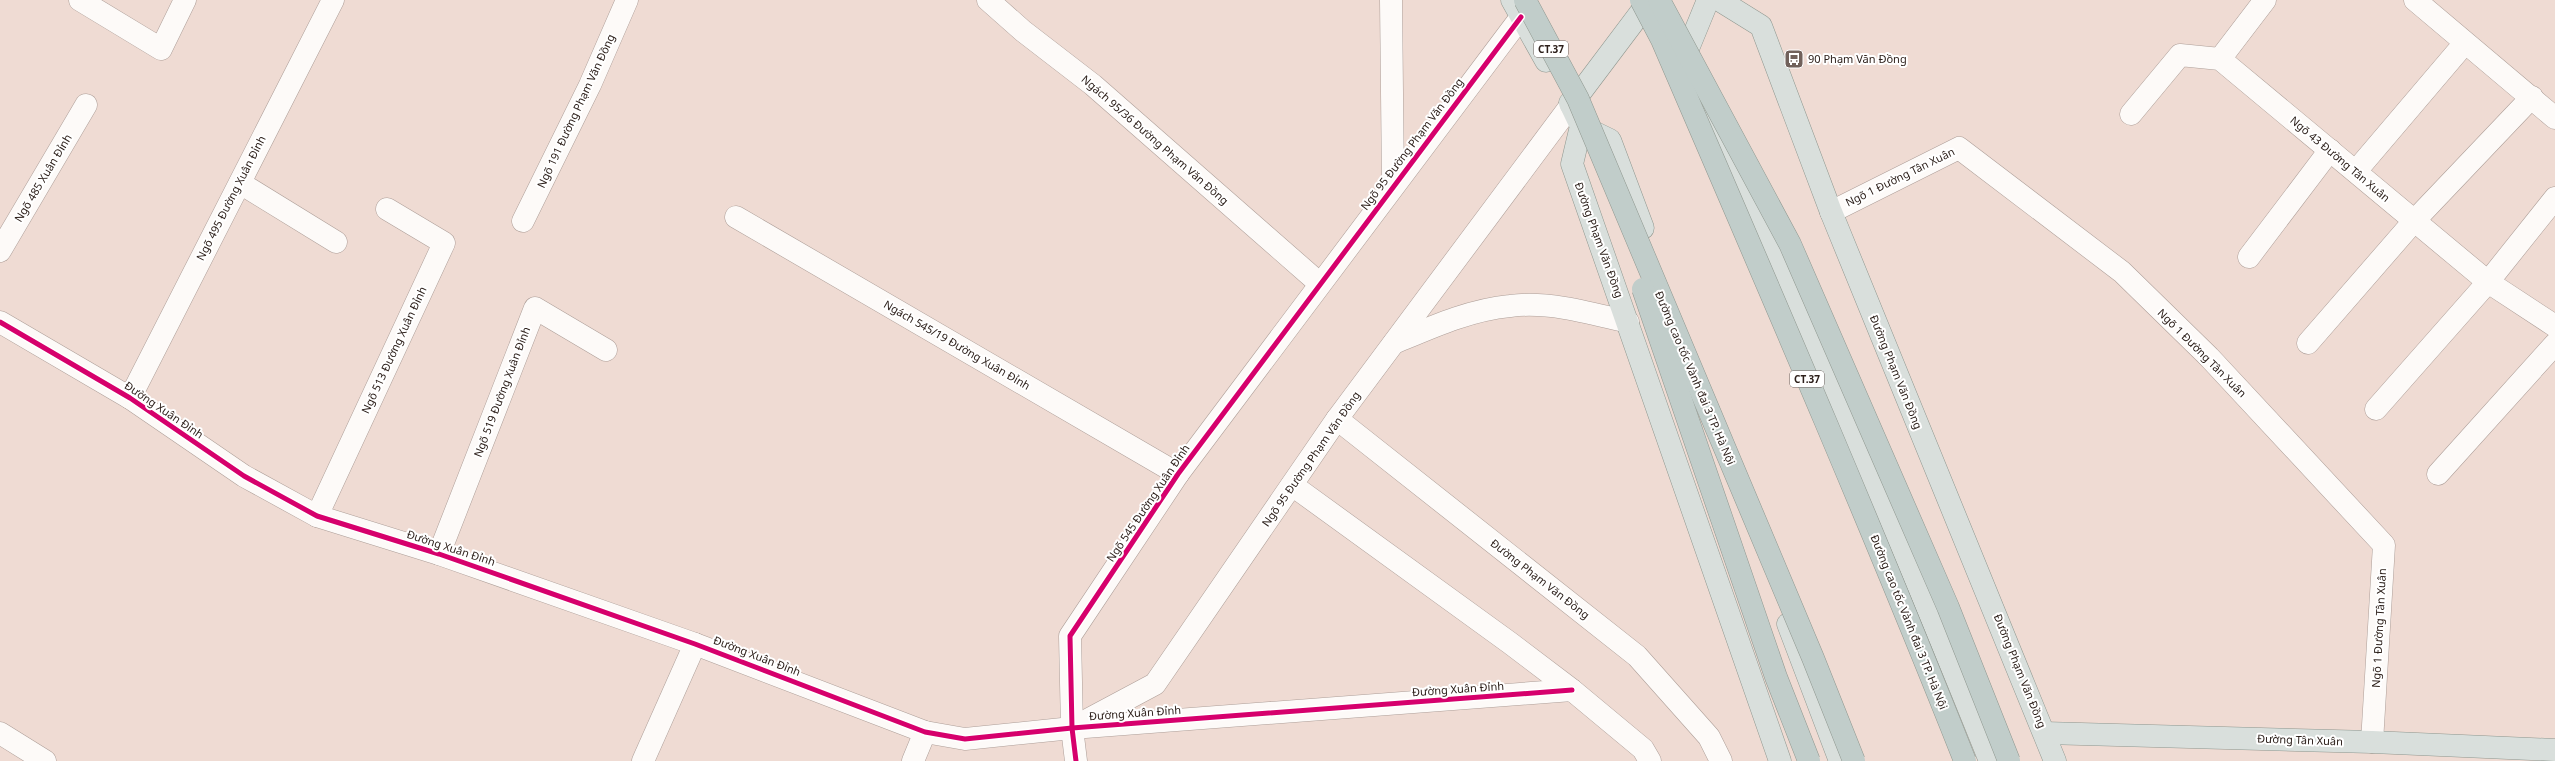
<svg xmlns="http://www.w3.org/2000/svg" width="2555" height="761" font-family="'Noto Sans',sans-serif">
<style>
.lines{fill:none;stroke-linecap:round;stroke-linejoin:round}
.minor-casing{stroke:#ad9e98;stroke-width:23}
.major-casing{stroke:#8f978f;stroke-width:23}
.minor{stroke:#fdfaf8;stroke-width:22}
.major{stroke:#d9dfdc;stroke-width:22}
.highway-bridge-casing{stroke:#8f978f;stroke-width:23;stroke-linecap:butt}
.highway-bridge{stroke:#c1cdca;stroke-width:22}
.cycleway-casing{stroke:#fff;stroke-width:8}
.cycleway{stroke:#d6006c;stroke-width:5}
.labels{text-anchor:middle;stroke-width:4;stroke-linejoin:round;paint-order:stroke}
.shield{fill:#fff;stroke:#6c635f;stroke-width:1}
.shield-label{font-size:10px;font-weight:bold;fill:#2d201b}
.poi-label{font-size:11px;fill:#2d201b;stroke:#fff;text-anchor:start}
.street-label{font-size:11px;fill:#2d201b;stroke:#fff}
</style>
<rect width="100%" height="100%" fill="#efdbd3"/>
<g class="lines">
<defs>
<g id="minor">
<polyline points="80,0 161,49 185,0"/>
<polyline points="988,0 1023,31 1093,85 1319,283"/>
<polyline points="1391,0 1393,185"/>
<polyline points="2415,0 2555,118"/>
<polyline points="2220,59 2265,0"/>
<polyline points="2131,114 2180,55 2220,59 2488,282 2555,326"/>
<polyline points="2356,171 2464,44"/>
<polyline points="240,183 336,242"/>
<polyline points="1831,212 1959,148 2122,272 2209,357 2384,545 2372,742"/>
<polyline points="736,217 1178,474"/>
<polyline points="523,221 590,85 627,0"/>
<polyline points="0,251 86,105"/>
<polyline points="2249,257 2330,150"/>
<polyline points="0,322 130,398 244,476 317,516 439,554 695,644 925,732 965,739 1072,728 1572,690"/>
<path d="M1394,343c38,-16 75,-33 116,-37 39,-5 81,7 118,16"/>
<polyline points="2308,343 2414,221 2532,97"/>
<polyline points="130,398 333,0"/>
<polyline points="2376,409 2488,282 2555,198"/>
<polyline points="1337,419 1637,656 1709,737 1721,761"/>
<polyline points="2438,474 2555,344"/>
<polyline points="1292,485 1510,643 1572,690 1643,749 1650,761"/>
<polyline points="317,516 444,243 387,209"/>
<polyline points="439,554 535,308 606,350"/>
<polyline points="1080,724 1155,684 1337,419 1571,105"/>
<polyline points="0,733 45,761"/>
<polyline points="643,761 695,644"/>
<polyline points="913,761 925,732"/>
<polyline points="1076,761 1072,728 1070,636 1178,474 1521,17"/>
</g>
<g id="major">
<polyline points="1512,0 1546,61"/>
<polyline points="1719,0 1761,26 1831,212 2055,761"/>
<polyline points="1686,66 1683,61 1708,0"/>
<polyline points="1570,103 1581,126 1572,164 1780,761"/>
<polyline points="1571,105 1650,0"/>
<path d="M1705,106c103,214 196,434 285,655"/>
<polyline points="1581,126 1610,140 1643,228"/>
<polyline points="1788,624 1840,761"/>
<polyline points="2045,733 2372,742 2555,750"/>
</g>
</defs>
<use href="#minor" class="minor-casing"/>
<use href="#major" class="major-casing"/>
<use href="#minor" class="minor"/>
<use href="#major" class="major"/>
<defs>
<g id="highway-bridge">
<polyline points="1525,0 1578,99 1813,658 1854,761"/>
<path d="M1641,0l21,40c103,239 207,479 303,721"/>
<polyline points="1659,0 1790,244 1948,607 2009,761"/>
<polyline points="1643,289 1776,677 1809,761"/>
</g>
</defs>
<use href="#highway-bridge" class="highway-bridge-casing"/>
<use href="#highway-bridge" class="highway-bridge"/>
<defs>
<g id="cycleway">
<polyline points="0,322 130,398 244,476 317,516 439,554 695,644 925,732 965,739 1072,728 1572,690"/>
<polyline points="1076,761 1072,728 1070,636 1178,474 1521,17"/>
</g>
</defs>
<use href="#cycleway" class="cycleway-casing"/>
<use href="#cycleway" class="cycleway"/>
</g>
<defs>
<symbol id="bus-square" viewBox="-11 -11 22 22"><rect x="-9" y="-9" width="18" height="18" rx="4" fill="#71615b" stroke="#fff"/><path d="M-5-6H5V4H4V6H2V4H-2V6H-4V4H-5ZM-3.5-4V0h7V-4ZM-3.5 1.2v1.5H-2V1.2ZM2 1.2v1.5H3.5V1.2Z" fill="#fff"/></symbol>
</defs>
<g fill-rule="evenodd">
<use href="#bus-square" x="1783" y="48" width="22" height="22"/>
</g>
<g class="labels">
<g class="shield">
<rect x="1534" y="41" width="34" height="16" rx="3"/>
<rect x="1790" y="371" width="34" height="16" rx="3"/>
</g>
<g class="shield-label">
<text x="1551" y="53">CT.37</text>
<text x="1807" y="383">CT.37</text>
</g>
<g class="poi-label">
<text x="1808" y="63">90 Phạm Văn Đồng</text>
</g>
<g class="street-label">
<text transform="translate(576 111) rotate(-65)" y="4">Ngõ 191 Đường Phạm Văn Đồng</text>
<text transform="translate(1155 140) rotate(41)" y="4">Ngách 95/36 Đường Phạm Văn Đồng</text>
<text transform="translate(1412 144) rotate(-53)" y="4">Ngõ 95 Đường Phạm Văn Đồng</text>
<text transform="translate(2340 159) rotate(40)" y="4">Ngõ 43 Đường Tân Xuân</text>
<text transform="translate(1900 177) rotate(-26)" y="4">Ngõ 1 Đường Tân Xuân</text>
<text transform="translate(43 178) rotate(-59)" y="4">Ngõ 485 Xuân Đỉnh</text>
<text transform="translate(231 198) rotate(-63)" y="4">Ngõ 495 Đường Xuân Đỉnh</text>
<text transform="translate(1599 240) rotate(70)" y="4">Đường Phạm Văn Đồng</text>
<text transform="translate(957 345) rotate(30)" y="4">Ngách 545/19 Đường Xuân Đỉnh</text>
<text transform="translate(394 350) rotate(-65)" y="4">Ngõ 513 Đường Xuân Đỉnh</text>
<text transform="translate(2202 353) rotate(45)" y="4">Ngõ 1 Đường Tân Xuân</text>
<text transform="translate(1896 372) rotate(68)" y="4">Đường Phạm Văn Đồng</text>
<text transform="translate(1695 378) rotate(67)" y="4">Đường cao tốc Vành đai 3 TP. Hà Nội</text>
<text transform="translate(502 392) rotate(-69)" y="4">Ngõ 519 Đường Xuân Đỉnh</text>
<text transform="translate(164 410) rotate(34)" y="4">Đường Xuân Đỉnh</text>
<text transform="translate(1311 459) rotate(-55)" y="4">Ngõ 95 Đường Phạm Văn Đồng</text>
<text transform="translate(1148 503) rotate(-56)" y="4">Ngõ 545 Đường Xuân Đỉnh</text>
<text transform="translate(451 548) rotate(18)" y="4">Đường Xuân Đỉnh</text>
<text transform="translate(1540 579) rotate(38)" y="4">Đường Phạm Văn Đồng</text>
<text transform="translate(1909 622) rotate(68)" y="4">Đường cao tốc Vành đai 3 TP. Hà Nội</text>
<text transform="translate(2379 628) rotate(-87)" y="4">Ngõ 1 Đường Tân Xuân</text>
<text transform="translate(757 656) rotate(21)" y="4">Đường Xuân Đỉnh</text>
<text transform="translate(2020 671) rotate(68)" y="4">Đường Phạm Văn Đồng</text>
<text transform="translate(1458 689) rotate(-4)" y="4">Đường Xuân Đỉnh</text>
<text transform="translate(1135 713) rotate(-4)" y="4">Đường Xuân Đỉnh</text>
<text transform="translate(2300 740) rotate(2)" y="4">Đường Tân Xuân</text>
</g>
</g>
</svg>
